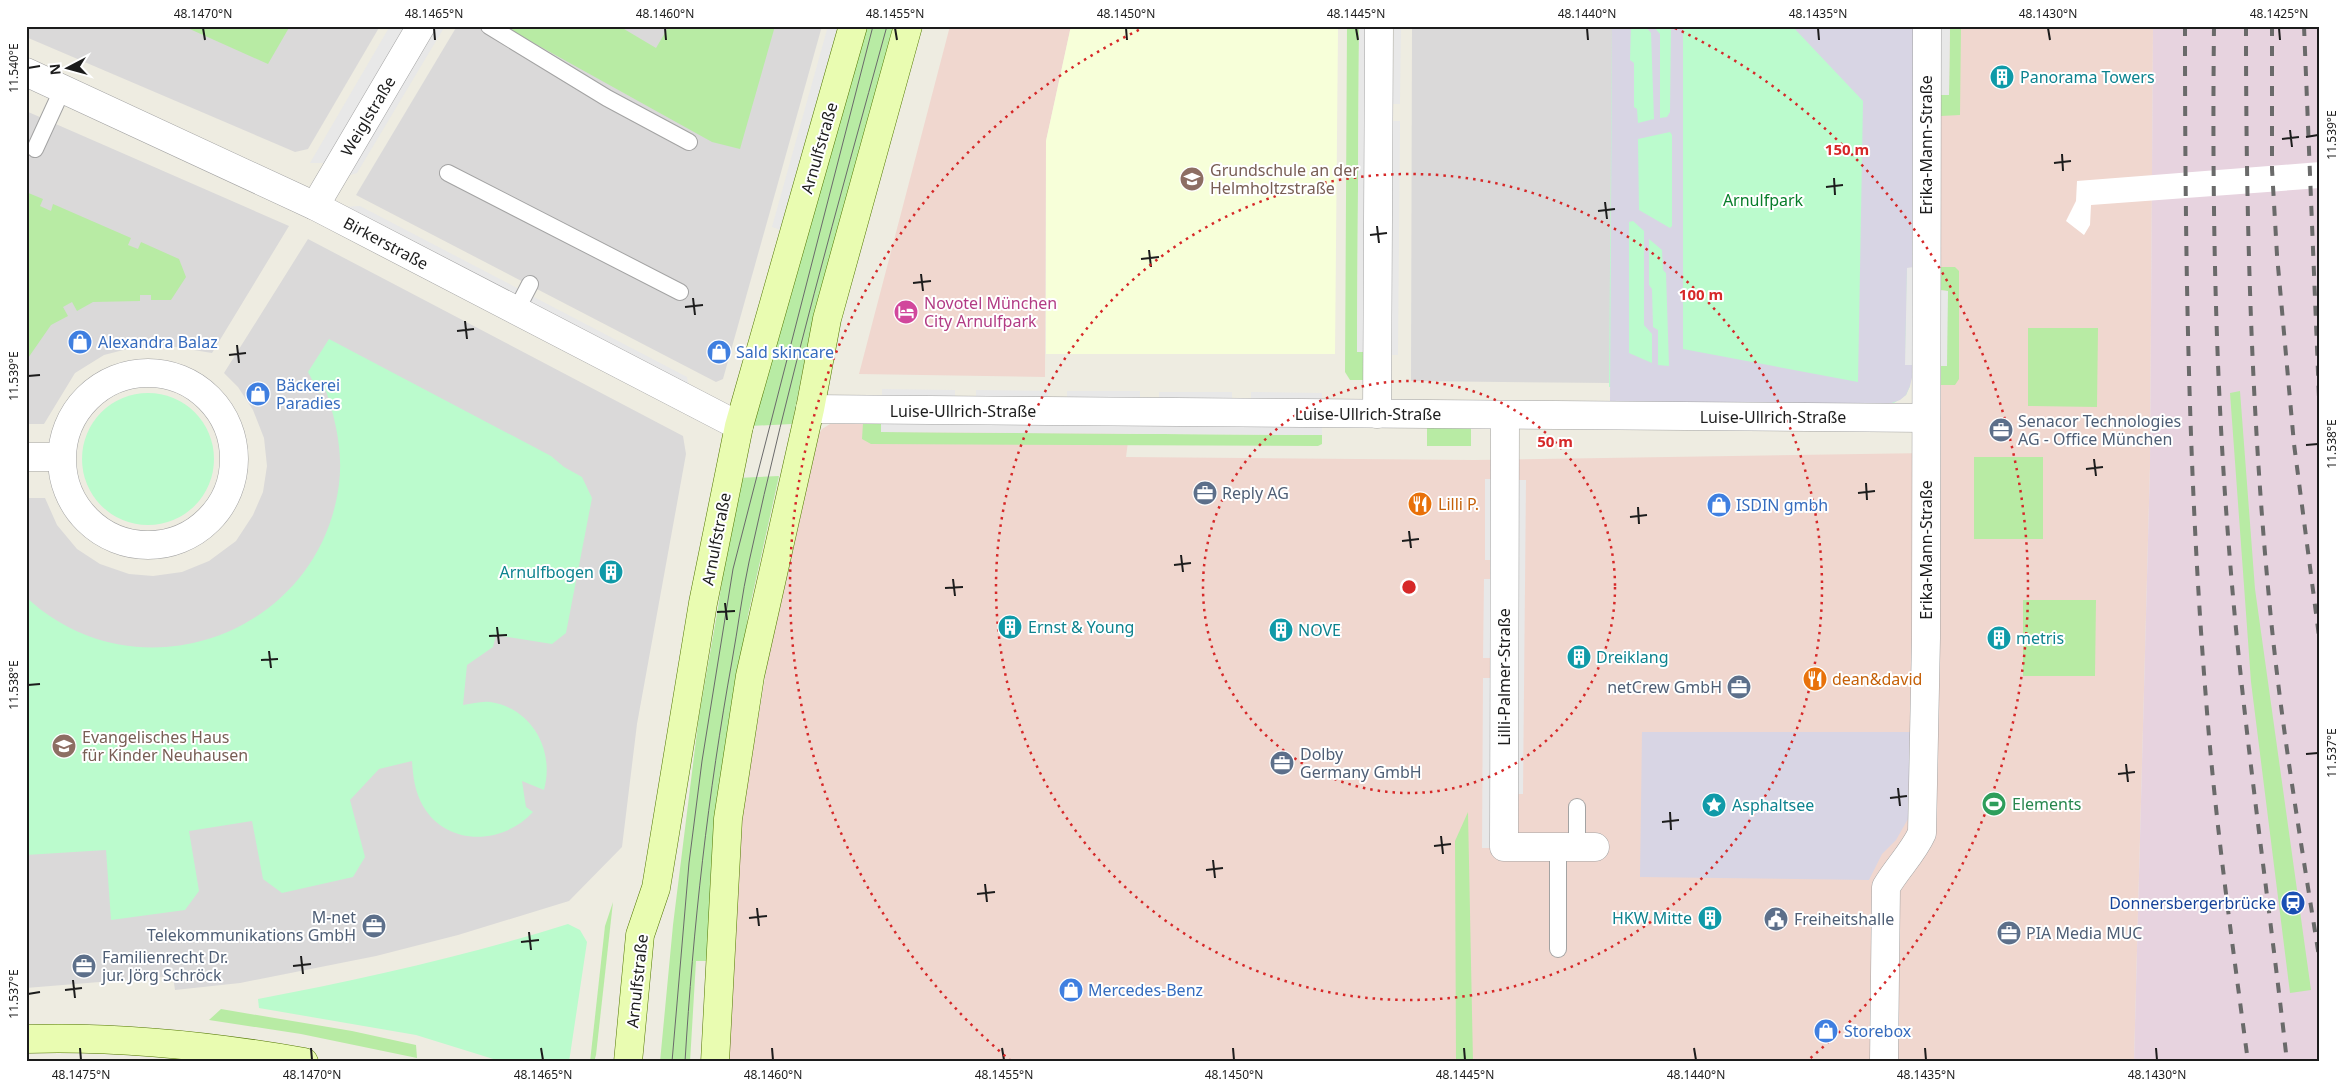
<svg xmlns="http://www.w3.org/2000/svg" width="2346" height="1088" font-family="'Noto Sans',sans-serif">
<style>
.residential{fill:#dad9d9}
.commercial{fill:#f0d7cf}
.industrial{fill:#e7d3df}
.education{fill:#f7ffd9}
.grass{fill:#b8eba4}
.park{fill:#bbfbcd}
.parking{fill:#e8e8e8}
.plaza{fill:#d8d5e4;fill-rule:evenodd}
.pier{fill:#fff}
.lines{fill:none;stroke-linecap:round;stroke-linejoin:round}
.service-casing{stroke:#a3a3a3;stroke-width:18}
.minor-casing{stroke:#a3a3a3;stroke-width:29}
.secondary-casing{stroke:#517600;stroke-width:29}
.service{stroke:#fff;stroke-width:16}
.minor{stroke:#fff;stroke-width:28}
.secondary{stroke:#e9fcb1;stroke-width:28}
.tram{stroke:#6a6a6a;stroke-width:1}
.rail{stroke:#6a6a6a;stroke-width:4;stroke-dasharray:10 10;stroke-linecap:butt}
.ticks{fill:none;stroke:#1c1c1c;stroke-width:2}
.ring{fill:none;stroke:#d62828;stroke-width:2.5;stroke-dasharray:2.5 5}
.labels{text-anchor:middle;stroke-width:4;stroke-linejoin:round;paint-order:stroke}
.culture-label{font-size:16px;fill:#0d838f;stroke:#fff;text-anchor:start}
.street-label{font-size:16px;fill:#1c1c1c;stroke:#fff}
.education-label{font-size:16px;fill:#785e54;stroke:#fff;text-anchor:start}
.park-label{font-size:16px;fill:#077d29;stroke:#fff}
.hotel-label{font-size:16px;fill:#b23c85;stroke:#fff;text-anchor:start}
.shop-label{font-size:16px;fill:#366cbe;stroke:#fff;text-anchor:start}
.service-label{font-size:16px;fill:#4e5e75;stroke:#fff;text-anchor:start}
.food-label{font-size:16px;fill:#c56008;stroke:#fff;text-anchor:start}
.leisure-label{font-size:16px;fill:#27864d;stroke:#fff;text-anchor:start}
.transit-label{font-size:16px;fill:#164399;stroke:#fff;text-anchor:end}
.centre{fill:#d62828;stroke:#fff;stroke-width:2.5}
.ring-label{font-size:15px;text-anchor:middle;font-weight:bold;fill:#d62828;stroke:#fff;stroke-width:4;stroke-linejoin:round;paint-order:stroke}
.neatline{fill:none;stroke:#1c1c1c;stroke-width:2}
.ticks-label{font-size:12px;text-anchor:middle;fill:#1c1c1c}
</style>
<rect width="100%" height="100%" fill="#eeece1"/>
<g class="residential">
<polygon points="26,26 380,26 308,149 295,152 26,37"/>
<polygon points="457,26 822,26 723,379 716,382 356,195"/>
<polygon points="1412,26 1613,26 1610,383 1411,381"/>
<polygon points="26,111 289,226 212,353 169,346 135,347 104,355 75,373 44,424 26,424"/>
<polygon points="308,239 683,436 686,454 637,724 622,847 569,901 458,935 376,956 240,983 175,990 173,976 26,988 26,498 45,498 57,525 77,549 100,564 129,574 153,576 182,572 209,561 236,541 253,515 263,492 267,466 264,438 253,410 238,387 224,373"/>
</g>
<g class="commercial">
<polygon points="950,26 1071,26 1046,141 1045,377 859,374"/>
<polygon points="1933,26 2153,26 2150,465 2134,1062 728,1062 740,832 746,790 770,648 817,437 822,429 830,424 862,423 1129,434 1126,457 1474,460 1928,453"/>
</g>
<polygon class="industrial" points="2153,26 2320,26 2320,1062 2134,1062 2150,465"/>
<polygon class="education" points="1071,26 1338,26 1335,354 1046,354 1046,141"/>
<g class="grass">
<polygon points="183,26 290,26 268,64"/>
<polygon points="503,26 619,26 656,48 669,26 775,26 740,149 712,142"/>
<polygon points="865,26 898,26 809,338 792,424 750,426"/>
<polygon points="1347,26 1359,26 1357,352 1365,352 1364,380 1350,380 1345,372"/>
<polygon points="1950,26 1961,26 1960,115 1941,116 1940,95 1949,95"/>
<polygon points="26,192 43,199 40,206 51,211 53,204 131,238 128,245 138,249 141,242 179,259 186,277 171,300 151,300 151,295 140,295 140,301 93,302 77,311 72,302 63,307 68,316 51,325 26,361"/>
<polygon points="1939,267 1955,267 1959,271 1959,379 1955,385 1939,385 1938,366 1947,366 1947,291 1939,290"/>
<polygon points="2028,328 2098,328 2097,407 2028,406"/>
<polygon points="2240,391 2255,589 2311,990 2290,993 2251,682 2230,393"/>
<polygon points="863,423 881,423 882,432 1322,435 1322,444 1318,446 871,444 862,439"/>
<polygon points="1427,427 1471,428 1471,446 1427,446"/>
<rect x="1974" y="457" width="69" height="82"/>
<polygon points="779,476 748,615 742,663 716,821 710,884 710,961 696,961 690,1062 660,1062 673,925 699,716 718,608 737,478"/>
<polygon points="2023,600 2096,600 2095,676 2023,676"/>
<polygon points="1468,812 1473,1062 1456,1062 1455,841"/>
<polygon points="613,902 596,1055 594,1062 590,1062 605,926"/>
<polygon points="221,1009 352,1031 416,1045 417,1058 301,1034 209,1020"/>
</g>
<g class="park">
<polygon points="1612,26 1915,26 1907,268 1905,365 1910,386 1906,395 1894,403 1609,387"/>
<path d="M329,339l222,117 13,11 18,10 10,21 -26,135 -14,11 -56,-9 -3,12 -26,18 -4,40c9,-1 18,-4 27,-3 42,6 65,48 54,88l-22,-9 4,26 7,5c-30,33 -86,35 -110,-6 -8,-14 -10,-29 -11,-45l-33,8 -29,31 15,57 -12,20 -71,16 -19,-14 -11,-58 -63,10 10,60 -14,19 -74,10 -5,-70 -80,5v-258c111,104 294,38 313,-113 4,-32 -3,-63 -13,-93l-7,2 -11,-21z"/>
<circle cx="148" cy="459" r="66"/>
<path d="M568,924l12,6 7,12 -18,120h-66l-87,-27 -157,-27 -1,-9c105,-20 208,-43 310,-75z"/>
</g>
<g class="parking">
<polygon points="390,26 411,26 330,163 310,163"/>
<polygon points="434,26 445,26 357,173 344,177"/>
<polygon points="828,26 840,26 781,230 772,227"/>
<polygon points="1359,26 1367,26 1365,352 1357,352"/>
<polygon points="1394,26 1401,26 1400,104 1393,104"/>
<polygon points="1941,26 1950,26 1949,95 1940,95"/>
<polygon points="1393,121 1400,121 1398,355 1390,355"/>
<polygon points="360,206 519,289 514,296 344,207"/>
<polygon points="1914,267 1915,365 1905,365 1907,268"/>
<polygon points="1939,290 1948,291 1947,366 1938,366"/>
<polygon points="532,296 687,377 689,388 528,303"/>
<polygon points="882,389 955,390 955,398 882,397"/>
<polygon points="976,390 1048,391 1048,398 976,398"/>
<rect x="1067" y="391" width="73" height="8"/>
<rect x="1159" y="392" width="73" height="7"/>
<polygon points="1251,392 1322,393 1322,400 1251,400"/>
<polygon points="881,423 1322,426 1322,435 881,432"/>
<rect x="1485" y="479" width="7" height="81"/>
<polygon points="1518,480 1526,480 1523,794 1516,794"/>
<polygon points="1484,579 1492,579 1491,658 1483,658"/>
<polygon points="1483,678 1491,678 1490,848 1482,848"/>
</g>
<g class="plaza">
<path d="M1612,26h19l-1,34 4,3v44l3,2 1,14 16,-4 -3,-86 -6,-7h8l7,8v84l7,-1 3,-5 1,-86h12v323l175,33 5,-281 -71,-75h123l-1,241 -7,1 -2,97h10l-5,21 -4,9 -6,5 -14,5 -276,-2zM1670,132l2,3v91l-2,2 -31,-18 -1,-71zM1633,221l11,10v94l8,9v29l-23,-10v-131zM1649,239l13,11 1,20 3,3 3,93 -11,-1v-35l-5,-3 -1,-38 -3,-4z"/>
<polygon points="1642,732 1910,732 1908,819 1896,840 1882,854 1869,880 1640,877"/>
</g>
<polygon class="pier" points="2320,162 2320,188 2091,205 2090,225 2084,235 2066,221 2076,201 2077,181"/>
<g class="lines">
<defs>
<g id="service">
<polyline points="489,26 607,98 689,142"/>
<polyline points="35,149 63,88"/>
<polyline points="448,173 680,292"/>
<polyline points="516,311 530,284"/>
<polyline points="1577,847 1577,807"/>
<polyline points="1558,949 1558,847"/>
</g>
<g id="minor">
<polyline points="26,72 315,206 739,426"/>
<polyline points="315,206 421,26"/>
<circle cx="148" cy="459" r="86"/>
<polyline points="810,409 1926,418"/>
<polyline points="1377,414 1379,26"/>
<polyline points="1505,415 1504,847 1595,847"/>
<polyline points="26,457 60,457"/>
<path d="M1884,1062l2,-175c11,-19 27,-34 36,-54l4,-195 1,-612"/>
</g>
<g id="secondary">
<path d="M26,1039c93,-3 186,7 278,23"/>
<polyline points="628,1062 640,935 656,888 703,603 739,426 853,26"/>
<polyline points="715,1062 728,819 750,676 810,409 827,319 908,26"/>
</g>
</defs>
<use href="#service" class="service-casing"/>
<use href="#minor" class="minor-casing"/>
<use href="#secondary" class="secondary-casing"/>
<use href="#service" class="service"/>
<use href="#minor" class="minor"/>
<use href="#secondary" class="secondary"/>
<g class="tram">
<polyline points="672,1062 689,863 702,761 733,569 873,26"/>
<path d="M685,1062c8,-135 23,-268 47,-401 6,-33 10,-67 17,-99 39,-180 89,-358 138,-536"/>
</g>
<g class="rail">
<path d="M2185,26c0,225 3,449 21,673 9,121 26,242 42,363"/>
<path d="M2214,26c-2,174 1,349 15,522 13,172 39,343 58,514"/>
<path d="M2246,26c0,191 5,382 23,572 11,122 32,244 51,365"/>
<polyline points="2272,26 2272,169 2277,255 2294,444 2320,644"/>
<polyline points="2304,26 2320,422"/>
</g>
</g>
<path class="ticks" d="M203,28l2,12M434,28l1,12M665,28l1,12M895,28l2,12M1126,28l1,12M1356,28l2,12M1587,28l1,12M1818,28l1,12M2048,28l2,12M2279,28l1,12M28,68l12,-2M2290,130l2,17M2306,137l12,-2M2282,139l17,-2M2062,154l1,17M2054,163l17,-2M1834,178l1,17M1826,187l17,-2M1605,202l2,17M1598,211l17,-2M1377,226l2,17M1370,235l17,-2M1149,250l2,17M1141,259l18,-2M921,274l2,17M913,283l18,-2M693,298l2,17M685,307l18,-2M465,321l2,18M457,331l17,-2M237,345l2,18M229,355l17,-2M28,376l12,-1M2306,445l12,-1M2094,459l2,17M2086,469l17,-2M1866,483l1,17M1858,493l17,-2M1638,507l1,17M1630,517l17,-2M1409,531l2,17M1402,541l17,-2M1181,555l2,17M1174,565l17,-2M953,579l2,17M945,588l18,-1M725,603l2,17M717,612l18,-1M497,627l2,17M489,636l18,-1M269,651l2,17M261,660l17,-1M28,685l12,-1M2306,754l12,-1M2126,764l2,18M2118,774l17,-2M1898,788l2,18M1890,798l17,-2M1670,812l1,18M1662,822l17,-2M1441,836l2,18M1434,846l17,-2M1213,860l2,18M1206,870l17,-2M985,884l2,18M977,894l18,-2M757,908l2,18M749,918l18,-2M529,932l2,18M521,942l18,-2M301,956l2,18M293,966l18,-2M73,980l2,18M65,990l17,-2M28,994l12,-2M80,1048l1,12M311,1048l1,12M541,1048l2,12M772,1048l1,12M1002,1048l2,12M1233,1048l1,12M1464,1048l1,12M1694,1048l2,12M1925,1048l1,12M2156,1048l1,12"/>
<g class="ring">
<circle cx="1409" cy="587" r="206"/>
<circle cx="1409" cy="587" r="413"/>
<path d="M1011 1061A619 619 0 0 1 1143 28M1675 28A619 619 0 0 1 1807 1061"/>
</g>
<defs>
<symbol id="building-disc" viewBox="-11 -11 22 22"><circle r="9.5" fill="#0f9aa8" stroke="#fff"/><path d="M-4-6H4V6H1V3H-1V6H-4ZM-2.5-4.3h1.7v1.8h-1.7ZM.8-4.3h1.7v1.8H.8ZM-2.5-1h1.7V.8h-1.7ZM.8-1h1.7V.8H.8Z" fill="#fff"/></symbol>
<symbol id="school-disc" viewBox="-11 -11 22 22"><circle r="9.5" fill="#8d6e63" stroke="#fff"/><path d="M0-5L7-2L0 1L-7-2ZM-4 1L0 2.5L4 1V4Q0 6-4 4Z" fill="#fff"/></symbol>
<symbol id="hotel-disc" viewBox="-11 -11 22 22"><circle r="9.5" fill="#d1479c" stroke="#fff"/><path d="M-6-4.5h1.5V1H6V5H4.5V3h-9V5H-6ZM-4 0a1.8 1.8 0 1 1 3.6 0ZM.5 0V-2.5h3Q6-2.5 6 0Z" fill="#fff"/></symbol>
<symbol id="shop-disc" viewBox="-11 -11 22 22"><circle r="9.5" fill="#3f7fe0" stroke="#fff"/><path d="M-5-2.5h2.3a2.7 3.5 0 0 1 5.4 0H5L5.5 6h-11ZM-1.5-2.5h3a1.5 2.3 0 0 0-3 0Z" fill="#fff"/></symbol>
<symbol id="office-disc" viewBox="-11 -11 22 22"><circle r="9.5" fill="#5c6f8a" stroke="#fff"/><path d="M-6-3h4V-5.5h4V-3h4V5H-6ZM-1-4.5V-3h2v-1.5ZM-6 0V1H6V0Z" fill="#fff"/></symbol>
<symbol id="restaurant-disc" viewBox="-11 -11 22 22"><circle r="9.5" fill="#e8710a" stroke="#fff"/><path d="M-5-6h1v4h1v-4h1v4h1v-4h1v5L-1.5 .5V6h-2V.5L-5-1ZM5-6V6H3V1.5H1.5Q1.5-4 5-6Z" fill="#fff"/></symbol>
<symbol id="stadium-disc" viewBox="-11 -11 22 22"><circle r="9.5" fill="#2e9e5b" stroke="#fff"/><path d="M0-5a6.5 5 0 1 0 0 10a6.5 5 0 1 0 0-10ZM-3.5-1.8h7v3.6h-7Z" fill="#fff"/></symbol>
<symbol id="sight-disc" viewBox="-11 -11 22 22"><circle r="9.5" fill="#0f9aa8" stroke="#fff"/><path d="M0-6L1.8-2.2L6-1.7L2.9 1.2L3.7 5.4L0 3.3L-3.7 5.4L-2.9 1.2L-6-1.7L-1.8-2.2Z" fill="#fff"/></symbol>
<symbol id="station-disc" viewBox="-11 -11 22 22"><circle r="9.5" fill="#1a4fb4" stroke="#fff"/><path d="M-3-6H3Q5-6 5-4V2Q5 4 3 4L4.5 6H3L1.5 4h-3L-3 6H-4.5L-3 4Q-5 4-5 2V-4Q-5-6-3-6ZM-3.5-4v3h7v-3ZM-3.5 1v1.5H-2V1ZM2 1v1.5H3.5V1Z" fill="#fff"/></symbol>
<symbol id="civic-disc" viewBox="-11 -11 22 22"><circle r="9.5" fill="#5c6f8a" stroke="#fff"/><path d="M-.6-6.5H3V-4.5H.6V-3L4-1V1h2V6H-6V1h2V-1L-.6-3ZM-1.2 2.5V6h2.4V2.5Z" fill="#fff"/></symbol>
</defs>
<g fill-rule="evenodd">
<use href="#building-disc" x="1988" y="63" width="28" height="28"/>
<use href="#school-disc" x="1178" y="165" width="28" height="28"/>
<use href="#hotel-disc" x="892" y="298" width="28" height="28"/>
<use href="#shop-disc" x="66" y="328" width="28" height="28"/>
<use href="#shop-disc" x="705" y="338" width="28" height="28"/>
<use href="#shop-disc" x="244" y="380" width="28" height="28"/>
<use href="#office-disc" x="1987" y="416" width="28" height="28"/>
<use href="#office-disc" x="1191" y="479" width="28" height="28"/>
<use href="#restaurant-disc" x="1406" y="490" width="28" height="28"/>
<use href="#shop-disc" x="1705" y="491" width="28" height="28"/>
<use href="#building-disc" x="597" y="558" width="28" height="28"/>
<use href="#building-disc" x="996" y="613" width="28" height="28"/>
<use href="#building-disc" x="1267" y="616" width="28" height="28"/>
<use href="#building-disc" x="1985" y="624" width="28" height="28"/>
<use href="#building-disc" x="1565" y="643" width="28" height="28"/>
<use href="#restaurant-disc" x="1801" y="665" width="28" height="28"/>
<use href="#office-disc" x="1725" y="673" width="28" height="28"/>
<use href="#school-disc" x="50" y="732" width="28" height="28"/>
<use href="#office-disc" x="1268" y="749" width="28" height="28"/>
<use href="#stadium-disc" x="1980" y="790" width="28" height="28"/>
<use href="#sight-disc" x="1700" y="791" width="28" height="28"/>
<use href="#station-disc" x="2279" y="889" width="28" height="28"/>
<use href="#building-disc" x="1696" y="904" width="28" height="28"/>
<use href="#civic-disc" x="1762" y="905" width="28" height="28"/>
<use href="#office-disc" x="360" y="912" width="28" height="28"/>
<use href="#office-disc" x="1995" y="919" width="28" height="28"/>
<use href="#office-disc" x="70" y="952" width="28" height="28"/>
<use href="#shop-disc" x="1057" y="976" width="28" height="28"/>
<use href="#shop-disc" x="1812" y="1017" width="28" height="28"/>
</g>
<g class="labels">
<g class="culture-label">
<text x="2020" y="83">Panorama Towers</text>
<text x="594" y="578" text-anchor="end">Arnulfbogen</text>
<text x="1028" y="633">Ernst &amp; Young</text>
<text x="1298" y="636">NOVE</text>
<text x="2016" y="644">metris</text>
<text x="1596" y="663">Dreiklang</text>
<text x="1732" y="811">Asphaltsee</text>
<text x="1692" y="924" text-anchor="end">HKW Mitte</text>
</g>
<g class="street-label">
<text transform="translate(368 116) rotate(-59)" y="6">Weiglstraße</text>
<text transform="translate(1926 145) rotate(-90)" y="6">Erika-Mann-Straße</text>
<text transform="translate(819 148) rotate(-74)" y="6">Arnulfstraße</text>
<text transform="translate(386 243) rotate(28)" y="6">Birkerstraße</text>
<text x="963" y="417">Luise-Ullrich-Straße</text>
<text x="1368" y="420">Luise-Ullrich-Straße</text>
<text x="1773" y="423">Luise-Ullrich-Straße</text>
<text transform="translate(716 539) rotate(-79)" y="6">Arnulfstraße</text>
<text transform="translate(1926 550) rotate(-90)" y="6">Erika-Mann-Straße</text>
<text transform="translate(1504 677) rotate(-90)" y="6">Lilli-Palmer-Straße</text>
<text transform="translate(637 981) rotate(-84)" y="6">Arnulfstraße</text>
</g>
<g class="education-label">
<text x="1210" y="176">Grundschule an der<tspan x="1210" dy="18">Helmholtzstraße</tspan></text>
<text x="82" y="743">Evangelisches Haus<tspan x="82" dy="18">für Kinder Neuhausen</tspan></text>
</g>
<g class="park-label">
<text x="1763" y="206">Arnulfpark</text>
</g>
<g class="hotel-label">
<text x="924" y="309">Novotel München<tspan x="924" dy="18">City Arnulfpark</tspan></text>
</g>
<g class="shop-label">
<text x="98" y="348">Alexandra Balaz</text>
<text x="736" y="358">Sald skincare</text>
<text x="276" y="391">Bäckerei<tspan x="276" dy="18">Paradies</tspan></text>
<text x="1736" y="511">ISDIN gmbh</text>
<text x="1088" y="996">Mercedes-Benz</text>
<text x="1844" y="1037">Storebox</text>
</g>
<g class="service-label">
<text x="2018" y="427">Senacor Technologies<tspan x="2018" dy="18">AG - Office München</tspan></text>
<text x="1222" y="499">Reply AG</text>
<text x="1722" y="693" text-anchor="end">netCrew GmbH</text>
<text x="1300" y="760">Dolby<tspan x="1300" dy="18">Germany GmbH</tspan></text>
<text x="356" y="923" text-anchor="end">M-net<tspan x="356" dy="18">Telekommunikations GmbH</tspan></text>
<text x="1794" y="925">Freiheitshalle</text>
<text x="2026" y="939">PIA Media MUC</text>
<text x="102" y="963">Familienrecht Dr.<tspan x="102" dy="18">jur. Jörg Schröck</tspan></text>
</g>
<g class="food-label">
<text x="1438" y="510">Lilli P.</text>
<text x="1832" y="685">dean&amp;david</text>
</g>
<g class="leisure-label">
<text x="2012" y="810">Elements</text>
</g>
<g class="transit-label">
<text x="2276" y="909">Donnersbergerbrücke</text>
</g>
</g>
<circle cx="1409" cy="587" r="8" class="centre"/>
<g class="ring-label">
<text x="1847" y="155">150 m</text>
<text x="1701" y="300">100 m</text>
<text x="1555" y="447">50 m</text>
</g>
<rect width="2346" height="1088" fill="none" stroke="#ffffff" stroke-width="55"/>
<g transform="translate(68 68) rotate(264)" stroke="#ffffff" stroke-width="4" paint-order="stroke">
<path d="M0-4L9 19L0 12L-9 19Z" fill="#1c1c1c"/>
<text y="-8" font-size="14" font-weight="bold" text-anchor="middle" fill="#1c1c1c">N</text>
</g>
<rect x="28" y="28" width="2290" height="1032" class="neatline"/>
<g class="ticks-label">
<text x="203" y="18">48.1470°N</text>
<text x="434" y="18">48.1465°N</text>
<text x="665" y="18">48.1460°N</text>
<text x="895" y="18">48.1455°N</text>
<text x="1126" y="18">48.1450°N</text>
<text x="1356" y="18">48.1445°N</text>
<text x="1587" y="18">48.1440°N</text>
<text x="1818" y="18">48.1435°N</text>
<text x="2048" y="18">48.1430°N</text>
<text x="2279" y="18">48.1425°N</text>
<text transform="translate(14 68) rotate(-90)" y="4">11.540°E</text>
<text transform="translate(2332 135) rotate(-90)" y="4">11.539°E</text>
<text transform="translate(14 376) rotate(-90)" y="4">11.539°E</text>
<text transform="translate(2332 444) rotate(-90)" y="4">11.538°E</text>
<text transform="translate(14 685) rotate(-90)" y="4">11.538°E</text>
<text transform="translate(2332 753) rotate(-90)" y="4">11.537°E</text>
<text transform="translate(14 994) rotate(-90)" y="4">11.537°E</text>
<text x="81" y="1079">48.1475°N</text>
<text x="312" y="1079">48.1470°N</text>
<text x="543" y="1079">48.1465°N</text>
<text x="773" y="1079">48.1460°N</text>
<text x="1004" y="1079">48.1455°N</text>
<text x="1234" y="1079">48.1450°N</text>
<text x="1465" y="1079">48.1445°N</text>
<text x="1696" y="1079">48.1440°N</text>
<text x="1926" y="1079">48.1435°N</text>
<text x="2157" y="1079">48.1430°N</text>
</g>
</svg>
